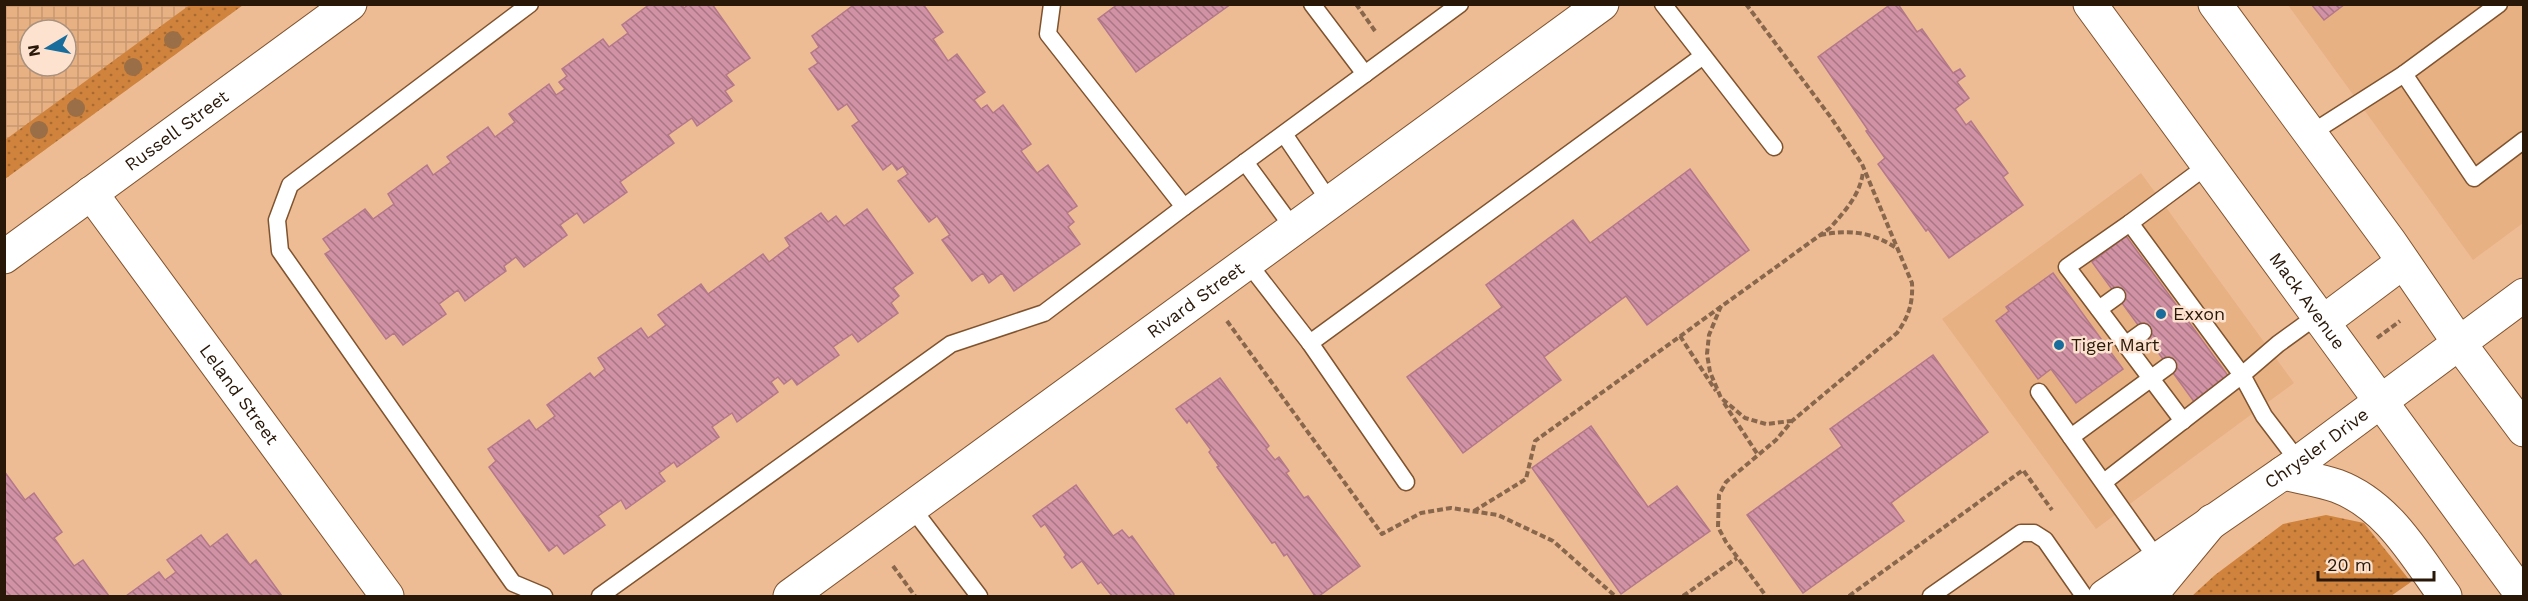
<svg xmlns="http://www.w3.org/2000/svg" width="2528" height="601" font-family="'Work Sans',sans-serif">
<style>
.built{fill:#e8b183}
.industrial{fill:url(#industrial-grid);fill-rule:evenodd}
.grass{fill:url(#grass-dots)}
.building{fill:url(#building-back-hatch);stroke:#b4788a;stroke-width:1.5}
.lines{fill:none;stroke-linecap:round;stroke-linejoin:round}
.service-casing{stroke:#7f532e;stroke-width:19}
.minor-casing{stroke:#7f532e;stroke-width:35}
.tertiary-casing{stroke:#7f532e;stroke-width:35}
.secondary-casing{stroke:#7f532e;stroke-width:35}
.motorway-casing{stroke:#7f532e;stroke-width:35}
.path{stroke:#88674c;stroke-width:4;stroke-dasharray:6 3;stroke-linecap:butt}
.service{stroke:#fff;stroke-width:16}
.minor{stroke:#fff;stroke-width:33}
.tertiary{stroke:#fff;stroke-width:33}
.secondary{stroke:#fff;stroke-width:33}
.motorway{stroke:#fff;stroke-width:33}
.secondary-bridge-casing{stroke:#7f532e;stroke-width:35;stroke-linecap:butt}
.secondary-bridge{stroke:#fff;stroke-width:33}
.tree{fill:#9a6e47}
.poi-dot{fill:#186d9d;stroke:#fde3cf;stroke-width:2}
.labels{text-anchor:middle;stroke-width:5;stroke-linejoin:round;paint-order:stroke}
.street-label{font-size:18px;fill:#291708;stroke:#fde3cf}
.poi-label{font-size:18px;fill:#291708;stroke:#fde3cf;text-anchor:start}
</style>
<defs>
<pattern id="industrial-grid" width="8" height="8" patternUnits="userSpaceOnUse" patternTransform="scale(1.5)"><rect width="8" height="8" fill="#e8b183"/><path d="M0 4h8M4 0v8" fill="none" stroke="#c79870"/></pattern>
<pattern id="grass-dots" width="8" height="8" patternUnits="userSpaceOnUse" patternTransform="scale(1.5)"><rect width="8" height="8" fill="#cf833d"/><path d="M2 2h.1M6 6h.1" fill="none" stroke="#a86a31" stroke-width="1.8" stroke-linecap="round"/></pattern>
<pattern id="building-back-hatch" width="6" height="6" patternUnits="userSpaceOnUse" patternTransform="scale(1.5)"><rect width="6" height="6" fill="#d092a4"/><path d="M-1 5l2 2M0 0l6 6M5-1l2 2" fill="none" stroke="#a97684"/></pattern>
</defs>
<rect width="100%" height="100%" fill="#eebc94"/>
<g class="built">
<polygon points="2288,5 2523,5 2523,223 2473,260"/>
<polygon points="2141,173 2294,383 2096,529 1942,319"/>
</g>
<path class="industrial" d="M5,5h238l-238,174zM30,30h36v36h-36z"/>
<g class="grass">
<polygon points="191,4 243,5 5,179 5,140"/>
<polygon points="2326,515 2364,523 2411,582 2391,596 2192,596 2215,575 2283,524"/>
</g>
<g class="building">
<polygon points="650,4 681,4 684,8 689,4 712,4 750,58 726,75 734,85 725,91 732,101 697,126 692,118 668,135 674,143 620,182 627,192 584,223 577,213 560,225 567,235 524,267 516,257 504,266 506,271 465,301 458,290 439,304 446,314 403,345 394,333 386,339 325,254 331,250 323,239 365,209 373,219 394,204 388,194 427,165 433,175 451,162 447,157 488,127 495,137 515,122 509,114 549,84 556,95 565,89 559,82 567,76 562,69 603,39 609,47 628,33 622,25"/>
<polygon points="855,4 923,4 943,32 933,39 948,61 957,54 985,92 974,100 981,109 987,105 993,113 1003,105 1031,144 1021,151 1037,173 1048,165 1077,206 1067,213 1074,222 1068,227 1080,244 1014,291 1002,273 989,283 983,273 972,281 942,240 950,235 937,216 929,222 898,181 908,174 903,166 897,170 892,163 883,170 852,126 859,121 847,104 838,110 809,69 818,63 811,53 819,47 812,36"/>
<polygon points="1118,4 1231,4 1136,72 1098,19"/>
<polygon points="1891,4 1898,4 1917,32 1922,29 1953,73 1960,69 1965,76 1957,82 1969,98 1955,109 1966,125 1971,121 2008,173 2003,177 2023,205 1949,258 1928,229 1926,231 1878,164 1885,158 1866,131 1868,130 1818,57"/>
<polygon points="2311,4 2345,4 2324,20"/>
<polygon points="1690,169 1749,250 1647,325 1626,296 1544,357 1561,380 1463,453 1407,377 1502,307 1486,285 1573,220 1590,243"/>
<polygon points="867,209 913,273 893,288 899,296 891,303 898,313 858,342 852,334 833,347 839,355 797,385 792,378 784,384 778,377 771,382 778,392 737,422 732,413 712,427 719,437 677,467 674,462 659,473 665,481 626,509 621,500 598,516 605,525 564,554 557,545 549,551 489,467 496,461 488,449 529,420 536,430 555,416 547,405 590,373 594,378 605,369 598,358 641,328 648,338 666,325 658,315 701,284 708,294 763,254 769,262 790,246 785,238 821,213 828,222 836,216 844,226"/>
<polygon points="2126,236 2229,377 2195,403 2092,262"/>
<polygon points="2053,273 2123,369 2076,403 2051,369 2038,379 1996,321 2009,311 2006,307"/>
<polygon points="1933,355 1988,432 1891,503 1904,521 1803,593 1747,515 1842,446 1830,429"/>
<polygon points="1220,378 1269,446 1266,449 1275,460 1279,457 1289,471 1286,473 1304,498 1308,496 1360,566 1319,596 1315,596 1287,554 1284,556 1275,542 1272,543 1217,467 1219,466 1209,452 1211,450 1189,420 1187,423 1176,409"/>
<polygon points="1591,426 1648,507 1677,486 1710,531 1621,594 1532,468"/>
<polygon points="4,471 25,500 34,493 62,532 54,538 74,566 83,560 109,596 4,596"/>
<polygon points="1076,485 1113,536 1122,530 1129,538 1132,536 1174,594 1173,596 1112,596 1101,582 1098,584 1082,561 1072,568 1064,557 1066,555 1045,524 1041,527 1033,516"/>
<polygon points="227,534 250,565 256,560 282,596 126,596 159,572 165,580 176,572 167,560 201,535 210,547"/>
</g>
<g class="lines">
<defs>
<g id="service">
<polyline points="530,4 290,185 277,220 280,251 513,583 544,596"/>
<polyline points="1052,4 1048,34 1184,207"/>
<polyline points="1312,4 1365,74"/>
<polyline points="1663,4 1774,147"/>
<polyline points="2404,74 2474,178 2524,140"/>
<polyline points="1284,134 1330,202"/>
<polyline points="2310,134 2404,74 2499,4"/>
<polyline points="1245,162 1294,229"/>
<polyline points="2208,165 2130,223 2242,375 2278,344 2318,315"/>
<polyline points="2130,223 2067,267 2183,421"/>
<polyline points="1248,263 1310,343 1703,56"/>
<polyline points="2099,309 2117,296"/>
<polyline points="1310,343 1406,482"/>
<polyline points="2125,345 2143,332"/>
<polyline points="2039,392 2158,560"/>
<polyline points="2071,437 2168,366"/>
<polyline points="2104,482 2242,375 2264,416 2299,462"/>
<polyline points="912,508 979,596"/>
<polyline points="600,596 951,344 1044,313 1184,207 1460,4"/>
<polyline points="1931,596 2021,533 2034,533 2045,540 2084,596"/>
</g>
<g id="minor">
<path id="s1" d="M91,193l296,403"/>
<path id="s2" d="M4,257l346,-253"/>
<path id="s3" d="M790,596l812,-592"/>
</g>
<g id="tertiary">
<path d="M2283,473c17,4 37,7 54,13 51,19 78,69 108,110"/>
<path id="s4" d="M2105,596l194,-134 225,-167"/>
</g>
<g id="secondary">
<path id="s5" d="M2090,4l395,540"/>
<polyline points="2215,4 2390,242 2459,343 2524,430"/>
<polyline points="2323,322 2403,262"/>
</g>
<polyline id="motorway" points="2150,596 2212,521"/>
</defs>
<use href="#service" class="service-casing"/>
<use href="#minor" class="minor-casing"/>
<use href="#tertiary" class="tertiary-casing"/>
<use href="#secondary" class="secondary-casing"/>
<use href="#motorway" class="motorway-casing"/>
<g class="path">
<polyline points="1356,4 1375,31"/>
<path d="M1746,4l86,115 30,45 50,119c1,20 -3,33 -15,50l-105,88 -16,19 -50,42 -7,13 -1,32 8,15 40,54"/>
<path d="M1820,235c31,-6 52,-3 78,14"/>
<polyline points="1721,306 1709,335 1707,354 1710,372 1721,398 1745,418 1766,424 1791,421"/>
<polyline points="1227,321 1382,534 1421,513 1451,508 1498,515 1553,541 1615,596"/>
<polyline points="1680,336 1716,391"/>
<polyline points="2377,338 2400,321"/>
<polyline points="1724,403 1758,455"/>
<path d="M1474,511l52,-32 9,-38 295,-213c15,-17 30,-33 33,-56"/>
<polyline points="893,566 915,596"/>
<polyline points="1683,596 1737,558"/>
<polyline points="1849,596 2023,470 2052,510"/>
</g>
<use href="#service" class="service"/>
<use href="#minor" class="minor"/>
<use href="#tertiary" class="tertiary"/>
<use href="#secondary" class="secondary"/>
<use href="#motorway" class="motorway"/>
<defs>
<polyline id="secondary-bridge" points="2485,544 2523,596"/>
</defs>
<use href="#secondary-bridge" class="secondary-bridge-casing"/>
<use href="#secondary-bridge" class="secondary-bridge"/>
</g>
<g class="tree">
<circle cx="173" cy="40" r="9"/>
<circle cx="133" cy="67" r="9"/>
<circle cx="76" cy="108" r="9"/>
<circle cx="39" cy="130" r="9"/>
</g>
<g class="poi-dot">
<circle cx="2161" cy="314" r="6"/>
<circle cx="2059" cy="345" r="6"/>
</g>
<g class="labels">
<g class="street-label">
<text dy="6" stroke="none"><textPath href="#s2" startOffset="214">Russell Street</textPath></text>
<text dy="6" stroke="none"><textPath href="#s5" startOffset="368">Mack Avenue</textPath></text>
<text dy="6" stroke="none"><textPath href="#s3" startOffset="502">Rivard Street</textPath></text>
<text dy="6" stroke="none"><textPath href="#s1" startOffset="250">Leland Street</textPath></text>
<text dy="6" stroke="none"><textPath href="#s4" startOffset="258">Chrysler Drive</textPath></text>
</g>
<g class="poi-label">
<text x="2173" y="320">Exxon</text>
<text x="2071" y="351">Tiger Mart</text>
</g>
</g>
<rect width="2528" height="601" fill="none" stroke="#291708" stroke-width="12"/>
<g transform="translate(48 48) rotate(260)"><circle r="28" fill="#fde3cf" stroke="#a8917f" stroke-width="1.5"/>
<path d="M0-4.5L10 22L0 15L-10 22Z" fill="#186d9d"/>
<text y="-9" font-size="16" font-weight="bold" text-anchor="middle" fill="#291708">N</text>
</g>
<path d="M2318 571v9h116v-9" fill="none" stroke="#291708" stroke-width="3"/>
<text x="2327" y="571" font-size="18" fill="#291708" stroke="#fde3cf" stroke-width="4.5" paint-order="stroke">20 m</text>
</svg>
